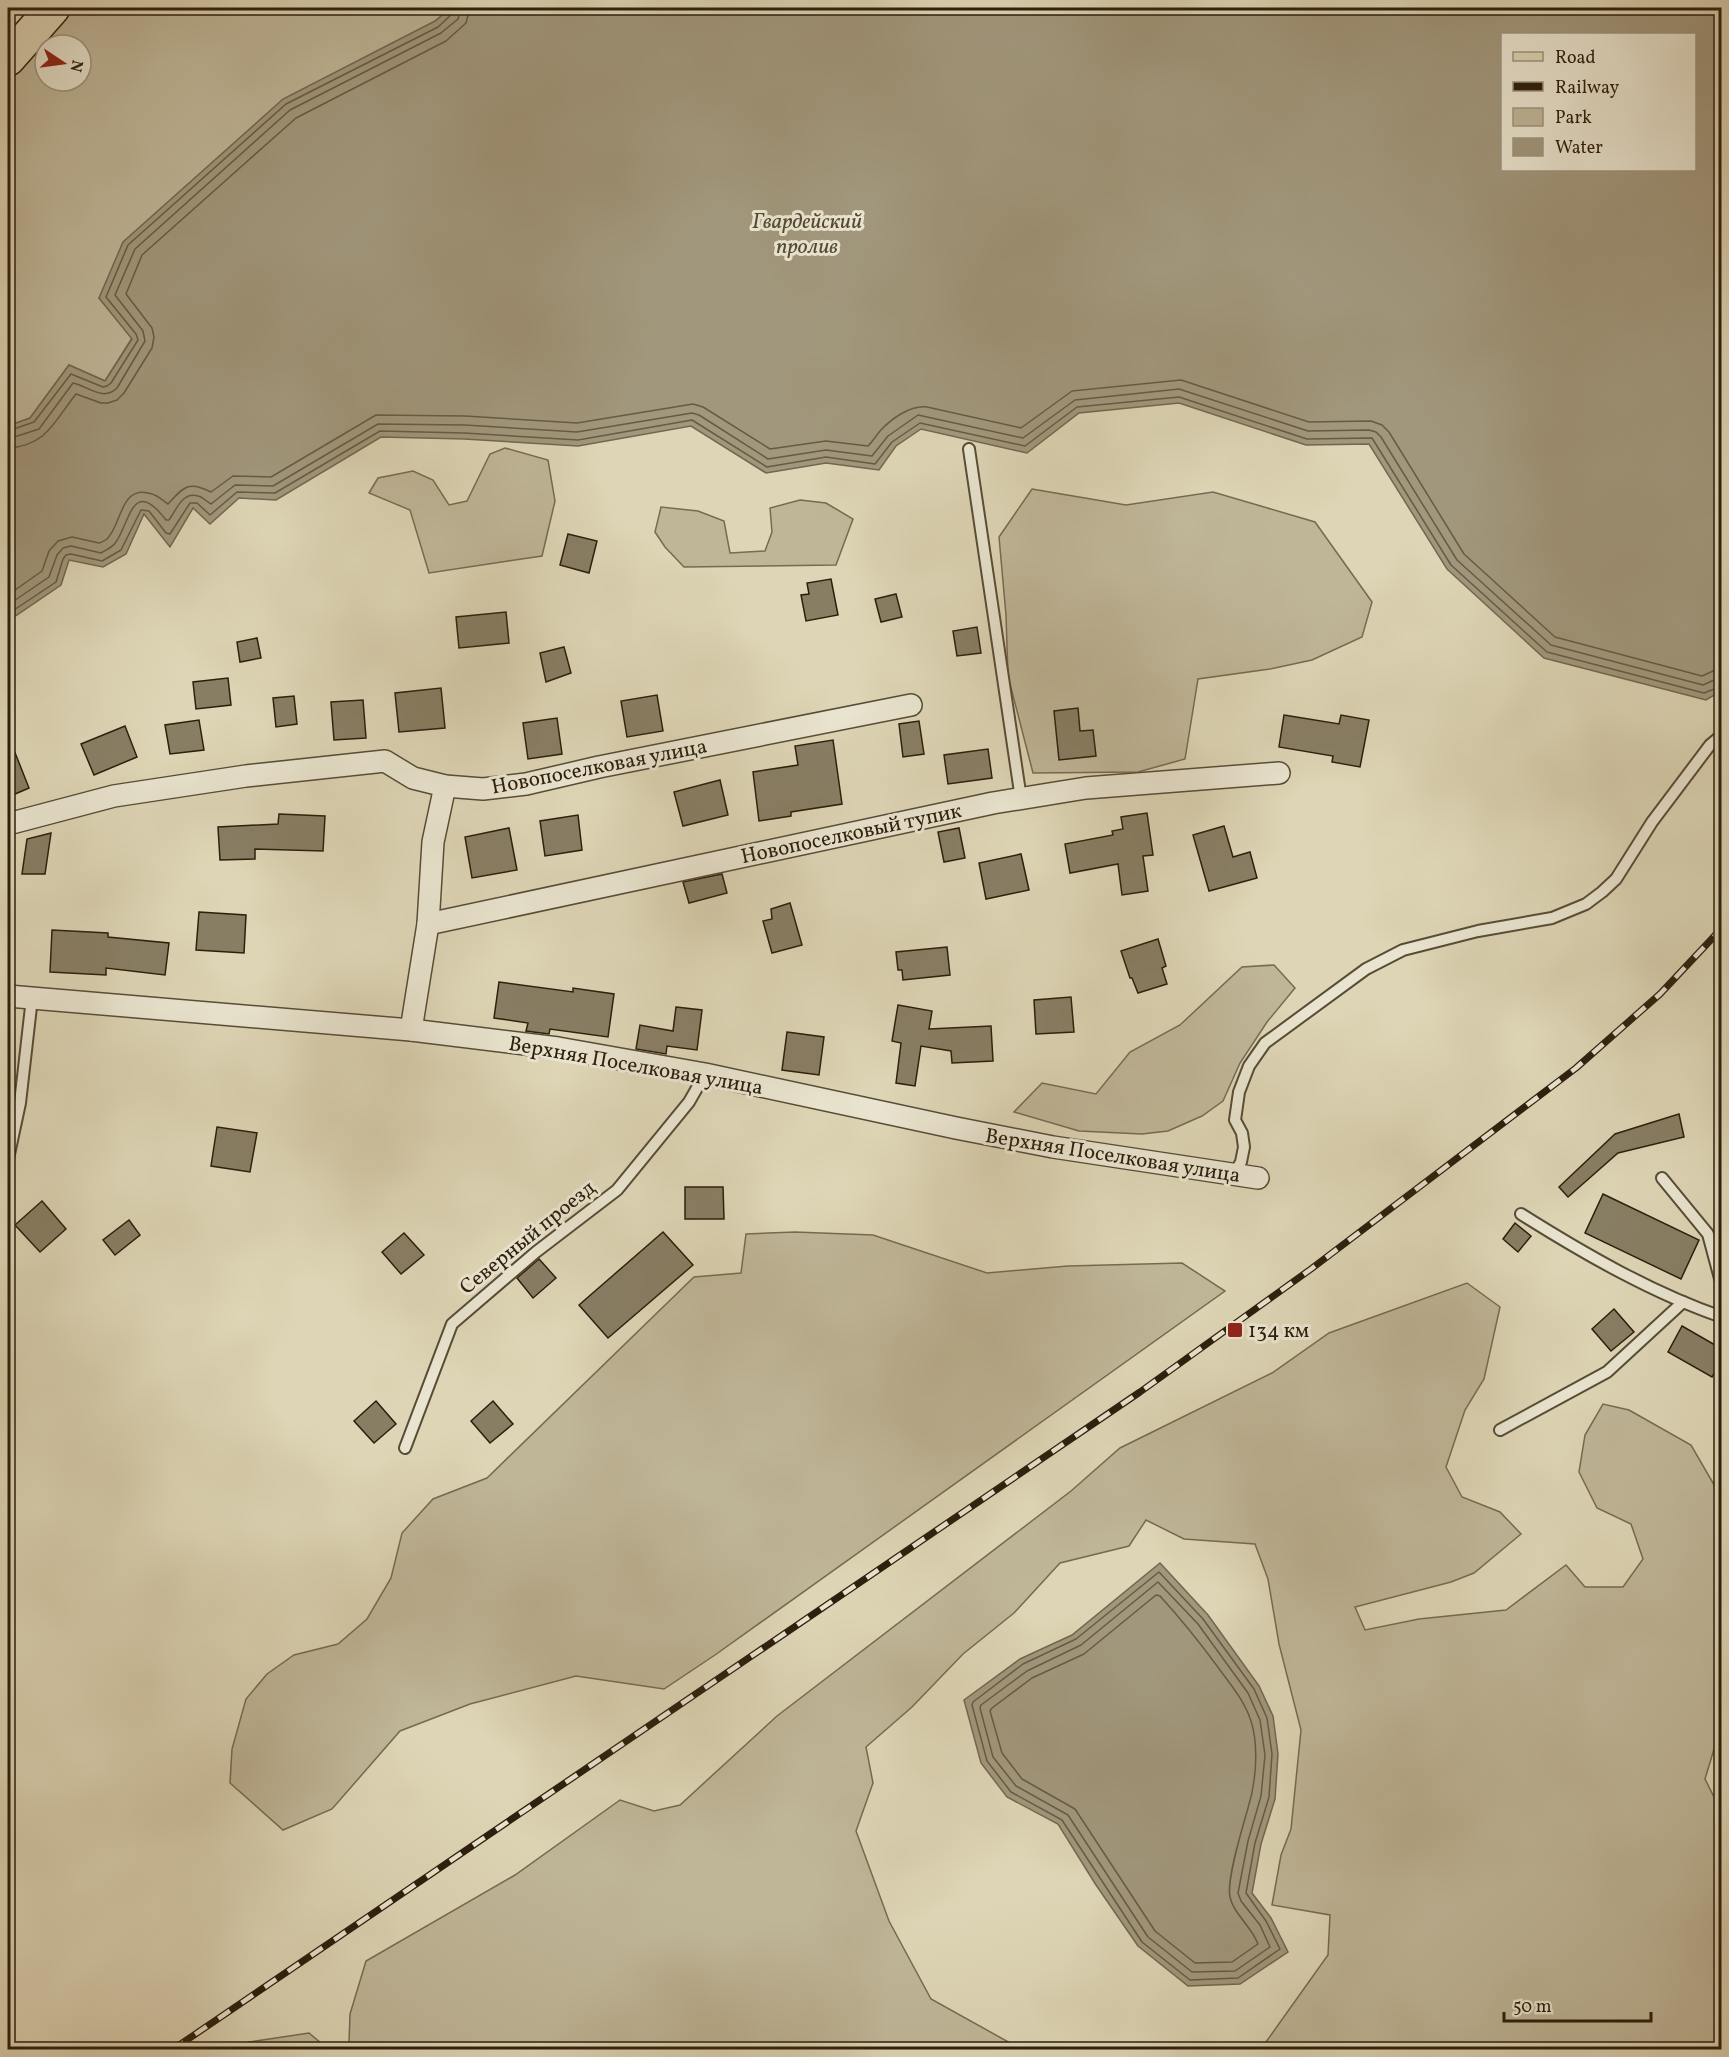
<svg xmlns="http://www.w3.org/2000/svg" width="1729" height="2057" font-family="Vollkorn,serif">
<style>
.green{fill:#bfb698;stroke:#766a52;stroke-width:1.5;fill-rule:evenodd}
.water{fill:#a1977c;stroke:#726750;stroke-width:1.5;fill-rule:evenodd}
.lines{fill:none;stroke-linecap:round;stroke-linejoin:round}
.shore{stroke:#665b44;stroke-width:1.5}
.building{fill:#887e64;stroke:#2c1f0d;stroke-width:1.5}
.lane-casing{stroke:#584c37;stroke-width:14}
.street-casing{stroke:#584c37;stroke-width:24}
.primary-casing{stroke:#2c1f0d;stroke-width:36}
.lane{stroke:#e9e4cf;stroke-width:10}
.street{stroke:#e9e4cf;stroke-width:21}
.primary{stroke:#ddd5b5;stroke-width:33}
.rail-casing{stroke:#2c1f0d;stroke-width:7}
.rail{stroke:#e9e4cf;stroke-width:4.5;stroke-dasharray:14;stroke-linecap:butt}
.poi-dot{fill:#8f2418;stroke:#e9e4cf;stroke-width:2}
.labels{text-anchor:middle;stroke-width:6;stroke-linejoin:round;paint-order:stroke}
.street-label{font-size:21px;fill:#2c1f0d;stroke:#e9e4cf}
.poi-label{font-size:21px;fill:#2c1f0d;stroke:#e9e4cf;text-anchor:start}
.water-label{font-size:22px;font-style:italic;fill:#554934;stroke:#e9e4cf}
</style>
<rect width="100%" height="100%" fill="#ddd5b5"/>
<filter id="stains"><feTurbulence type="fractalNoise" baseFrequency=".00333" numOctaves="4"/><feColorMatrix values="0 0 0 0 .2 0 0 0 0 .09 0 0 0 0 .02 0 0 0 .5 -.17"/></filter>
<radialGradient id="worn" r=".72"><stop offset=".6" stop-color="#630" stop-opacity="0"/><stop offset="1" stop-color="#630" stop-opacity=".3"/></radialGradient>
<g class="green">
<path d="M61,8h390l-352,290 33,40 -27,43 -36,-16 -39,53 -22,8v-356zM45,45h36v36h-36z"/>
<polygon points="505,448 548,460 555,501 542,556 429,573 410,510 369,493 378,478 413,471 433,480 449,505 467,501 490,454"/>
<polygon points="1032,489 1126,505 1213,492 1315,522 1372,602 1362,637 1312,660 1270,669 1198,679 1185,759 1138,772 1033,773 1008,676 1006,615 999,537"/>
<polygon points="800,500 826,503 853,519 836,565 684,567 665,547 655,532 661,507 698,511 724,521 730,553 765,551 772,532 770,508"/>
<polygon points="1274,965 1295,988 1267,1022 1240,1063 1223,1101 1202,1116 1168,1131 1142,1134 1079,1131 1014,1112 1042,1083 1096,1094 1130,1052 1180,1025 1242,967"/>
<polygon points="795,1232 873,1235 987,1273 1068,1266 1182,1263 1225,1291 715,1655 664,1689 576,1676 470,1704 400,1731 332,1809 283,1830 230,1783 232,1749 246,1699 267,1674 294,1655 338,1644 367,1619 391,1578 402,1533 433,1499 487,1478 694,1277 741,1273 746,1234"/>
<polygon points="1467,1283 1500,1307 1484,1379 1465,1410 1446,1467 1462,1497 1500,1512 1521,1534 1474,1573 1451,1582 1355,1607 1365,1630 1419,1619 1506,1610 1566,1565 1585,1587 1623,1587 1643,1559 1631,1524 1597,1508 1579,1472 1585,1435 1603,1404 1629,1410 1691,1445 1720,1495 1722,1510 1722,1571 1716,1614 1721,1615 1721,1726 1705,1779 1721,1811 1721,2049 1261,2049 1328,1955 1330,1915 1272,1905 1281,1855 1291,1829 1301,1730 1279,1644 1268,1579 1255,1544 1184,1539 1146,1520 1129,1546 1060,1563 1014,1613 963,1654 912,1707 866,1747 873,1783 856,1831 889,1921 931,1999 1021,2049 339,2049 349,2043 350,2014 366,1961 515,1875 620,1800 654,1811 680,1805 777,1716 1071,1491 1120,1448 1272,1373 1329,1333"/>
<polygon points="309,2033 328,2049 239,2049 249,2042"/>
</g>
<g class="water">
<path d="M451,8h1270v683l-15,9 -162,-42 -97,-89 -78,-125 -63,1 -127,-42 -100,10 -52,40 -106,-24 -25,17 -17,24 -53,-7 -60,10 -75,-47 -113,20 -114,-7 -83,-2 -105,63 -37,-2 -29,26 -17,-16 -23,39 -26,-33 -18,40 -23,13 -34,-7 -8,25 -53,36v-195l22,-8 39,-53 36,16 27,-42 -33,-41 24,-56 160,-143 152,-78zM1502,34h192v136h-192z"/>
<polygon points="1160,1563 1208,1615 1259,1686 1273,1716 1278,1754 1275,1799 1261,1844 1252,1893 1271,1918 1288,1952 1240,1984 1188,1986 1138,1946 1096,1885 1058,1824 1007,1797 981,1763 964,1700 1020,1659 1072,1635"/>
</g>
<g class="lines">
<g class="shore">
<polyline points="8,431 34,422 71,374 103,387 107,386 111,383 138,340 136,334 106,297 128,245 286,104 438,27 452,14 454,8"/>
<path d="M8,439l31,-10 34,-46c15,3 30,19 44,5l28,-47 -2,-10 -28,-36 20,-46 155,-139 151,-77 17,-14 3,-11"/>
<path d="M8,448c39,-2 47,-28 68,-54l25,9h7l9,-3 7,-7 28,-45 2,-11 -2,-9 -26,-34 16,-39 154,-137 150,-77 20,-18 4,-15"/>
<path d="M8,595l34,-24 7,-20 9,-10 14,-4 27,6c1,0 7,-3 8,-4 15,-14 13,-56 45,-45 7,2 11,7 16,10 15,-16 19,-24 43,-12l22,-16 38,1 105,-62 89,1 112,7 116,-19 10,3 67,42 56,-8 42,5c4,-4 8,-10 12,-15 11,-12 30,-26 47,-24l94,21 51,-37 109,-11 128,42 62,-1 11,4 7,7 75,122 91,83 147,39 11,-5 9,-1"/>
<path d="M8,605l41,-28 8,-22 6,-7 8,-2 30,7c5,-3 12,-6 15,-11 15,-23 17,-65 50,-22h3c7,-9 13,-29 29,-24 5,1 9,6 13,8l24,-19 38,1 105,-62 87,1 112,7 115,-19 7,2 69,44 58,-9 46,6 16,-20 30,-21 105,23 52,-38 104,-11 129,42 61,-1 7,2 5,5 76,123 94,85 152,40 11,-5 8,-1"/>
<polyline points="8,614 56,582 63,559 66,555 71,554 102,561 121,550 141,510 149,511 166,533 170,534 190,503 197,503 210,515 237,492 275,493 380,431 464,433 578,440 692,420 767,467 826,457 875,464 892,442 920,423 1025,446 1077,407 1179,397 1307,439 1372,438 1451,565 1547,652 1704,693 1722,686"/>
<polygon points="1159,1572 1203,1619 1254,1689 1267,1718 1272,1754 1269,1797 1255,1843 1246,1893 1266,1921 1280,1949 1238,1978 1190,1980 1142,1942 1062,1820 1011,1792 987,1761 972,1705 973,1702 1023,1664 1076,1639"/>
<polygon points="1158,1582 1198,1624 1248,1693 1260,1720 1265,1755 1261,1796 1248,1841 1238,1893 1241,1901 1260,1925 1270,1947 1235,1971 1192,1972 1148,1937 1068,1815 1016,1786 993,1757 980,1708 981,1705 1027,1671 1081,1645"/>
<path d="M1156,1595l4,1c22,24 41,48 60,74 12,16 25,32 31,51 8,25 5,62 -3,87 -5,18 -22,72 -18,89 3,16 22,30 28,47l-26,18 -37,1 -40,-32 -80,-122 -53,-30 -20,-26 -12,-42 2,-3 40,-30 52,-24z"/>
</g>
</g>
<g class="building">
<polygon points="568,534 597,541 589,573 560,565"/>
<polygon points="831,579 838,615 806,621 801,595 809,594 807,583"/>
<polygon points="896,594 902,617 881,622 875,599"/>
<polygon points="506,612 509,643 459,648 456,617"/>
<polygon points="977,627 981,653 957,656 953,631"/>
<polygon points="257,638 261,658 240,662 237,642"/>
<polygon points="564,647 571,673 546,682 540,653"/>
<polygon points="228,678 231,705 196,709 193,682"/>
<polygon points="441,688 445,728 399,732 395,693"/>
<polygon points="657,695 663,731 627,737 621,701"/>
<polygon points="294,696 297,724 276,727 273,698"/>
<polygon points="363,700 366,738 334,740 331,702"/>
<polygon points="1078,708 1080,731 1093,730 1096,756 1059,760 1054,711"/>
<polygon points="1284,715 1339,724 1341,715 1369,720 1360,767 1332,762 1333,756 1279,747"/>
<polygon points="557,718 562,754 528,759 523,723"/>
<polygon points="199,720 204,750 170,754 165,725"/>
<polygon points="919,721 924,754 903,757 899,724"/>
<polygon points="125,726 137,757 94,775 81,744"/>
<polygon points="8,735 29,788 8,797"/>
<polygon points="833,740 842,804 791,812 791,816 759,821 753,772 798,765 795,746"/>
<polygon points="988,749 992,778 948,784 944,755"/>
<polygon points="720,780 728,815 683,826 674,792"/>
<polygon points="1147,813 1153,855 1143,856 1148,891 1122,895 1118,864 1070,873 1065,844 1113,835 1112,831 1123,829 1121,817"/>
<polygon points="279,814 325,816 323,851 255,849 255,859 220,860 218,827 278,824"/>
<polygon points="578,815 582,850 545,856 540,821"/>
<polygon points="1224,826 1233,857 1250,852 1257,878 1209,891 1193,835"/>
<polygon points="509,828 517,870 472,878 465,837"/>
<polygon points="959,828 965,858 944,862 938,832"/>
<polygon points="51,833 45,874 22,874 27,839"/>
<polygon points="1021,854 1029,890 986,899 979,863"/>
<polygon points="722,874 727,893 689,903 683,882"/>
<polygon points="790,903 802,945 772,953 763,921 772,919 771,909"/>
<polygon points="199,912 246,915 244,953 196,950"/>
<polygon points="52,930 108,933 108,937 169,943 165,975 106,968 106,975 50,972"/>
<polygon points="1158,939 1166,966 1162,968 1167,984 1138,993 1132,978 1130,978 1121,951"/>
<polygon points="947,947 950,975 903,980 902,970 898,970 896,952"/>
<polygon points="499,982 573,992 573,988 614,994 608,1037 550,1029 549,1034 526,1031 528,1023 494,1018"/>
<polygon points="1071,997 1074,1032 1036,1034 1034,1000"/>
<polygon points="898,1005 932,1011 929,1029 991,1026 993,1061 952,1063 951,1051 921,1046 915,1086 896,1083 901,1043 892,1041"/>
<polygon points="676,1007 702,1010 697,1050 667,1046 666,1054 636,1049 640,1025 673,1031"/>
<polygon points="787,1032 824,1037 819,1075 782,1070"/>
<polygon points="1679,1114 1684,1137 1618,1153 1568,1197 1559,1187 1615,1134"/>
<polygon points="217,1127 257,1133 250,1172 211,1166"/>
<polygon points="685,1187 723,1187 724,1219 685,1219"/>
<polygon points="1603,1194 1699,1240 1681,1279 1585,1233"/>
<polygon points="42,1201 66,1229 40,1252 15,1225"/>
<polygon points="129,1220 140,1235 115,1255 103,1240"/>
<polygon points="1515,1223 1531,1236 1518,1252 1503,1239"/>
<polygon points="663,1232 693,1265 608,1338 579,1305"/>
<polygon points="404,1233 424,1255 401,1274 382,1252"/>
<polygon points="539,1259 556,1278 533,1298 517,1278"/>
<polygon points="1614,1309 1634,1332 1611,1351 1592,1329"/>
<polygon points="1682,1326 1722,1349 1722,1359 1712,1377 1668,1352"/>
<polygon points="376,1401 396,1424 374,1443 354,1421"/>
<polygon points="493,1401 513,1424 490,1443 471,1421"/>
</g>
<g class="lines">
<defs>
<g id="lane">
<polyline points="969,449 1021,799"/>
<polyline points="8,1159 20,1103 32,998"/>
<polyline points="1234,1174 1241,1162 1244,1147 1242,1133 1235,1120 1239,1092 1249,1066 1265,1043 1366,969 1403,950 1478,931 1552,918 1586,904 1602,892 1616,879 1652,822 1710,745 1722,735"/>
<polyline points="1662,1178 1708,1234 1722,1286"/>
<path d="M1521,1214c62,39 131,79 201,103"/>
<polyline points="1500,1430 1607,1372 1683,1302"/>
<polyline points="405,1448 452,1324 536,1252 617,1190 689,1102 705,1074"/>
</g>
<g id="street">
<polyline points="8,824 114,796 246,776 385,761 413,778 445,786 483,789 526,784 599,767 911,705"/>
<polyline points="428,924 993,803 1086,788 1279,773"/>
<polyline points="8,996 411,1030 558,1048 705,1074 956,1128 1053,1147 1258,1178"/>
<polyline points="411,1030 428,924 433,842 445,786"/>
</g>
<polyline id="primary" points="8,59 53,8"/>
</defs>
<use href="#lane" class="lane-casing"/>
<use href="#street" class="street-casing"/>
<use href="#primary" class="primary-casing"/>
<use href="#lane" class="lane"/>
<use href="#street" class="street"/>
<use href="#primary" class="primary"/>
<defs>
<polyline id="rail" points="172,2050 1140,1392 1311,1269 1576,1068 1660,994 1722,928"/>
</defs>
<use href="#rail" class="rail-casing"/>
<use href="#rail" class="rail"/>
</g>
<rect class="poi-dot" x="1227" y="1322" width="16" height="16" rx="3"/>
<g class="labels">
<g class="street-label">
<text transform="translate(599 766) rotate(-11)" y="7">Новопоселковая улица</text>
<text transform="translate(851 833) rotate(-12)" y="7">Новопоселковый тупик</text>
<text transform="translate(636 1065) rotate(10)" y="7">Верхняя Поселковая улица</text>
<text transform="translate(1113 1155) rotate(9)" y="7">Верхняя Поселковая улица</text>
<text transform="translate(527 1237) rotate(-39)" y="7">Северный проезд</text>
</g>
<g class="poi-label">
<text x="1248" y="1337">134 км</text>
</g>
<g class="water-label">
<text x="807" y="228">Гвардейский<tspan x="807" dy="25">пролив</tspan></text>
</g>
</g>
<rect width="1729" height="2057" fill="none" stroke="#ddd5b5" stroke-width="30"/>
<rect x="9" y="9" width="1711" height="2039" fill="none" stroke="#2c1f0d" stroke-width="3"/>
<rect x="15" y="15" width="1699" height="2027" fill="none" stroke="#2c1f0d" stroke-width="1.5"/>
<rect x="1501" y="33" width="195" height="138" fill="#e9e4cf" stroke="#9d9581" stroke-width="1.5"/>
<rect x="1513" y="52" width="30" height="9" fill="#ddd5b5" stroke="#9d9581" stroke-width="1.5"/>
<text x="1555" y="63" font-size="18" fill="#2c1f0d">Road</text>
<rect x="1513" y="82" width="30" height="9" fill="#2c1f0d" stroke="#9d9581" stroke-width="1.5"/>
<text x="1555" y="93" font-size="18" fill="#2c1f0d">Railway</text>
<rect x="1513" y="108" width="30" height="18" fill="#bfb698" stroke="#9d9581" stroke-width="1.5"/>
<text x="1555" y="123" font-size="18" fill="#2c1f0d">Park</text>
<rect x="1513" y="138" width="30" height="18" fill="#a1977c" stroke="#9d9581" stroke-width="1.5"/>
<text x="1555" y="153" font-size="18" fill="#2c1f0d">Water</text>
<g transform="translate(63 63) rotate(103)"><circle r="28" fill="#e9e4cf" stroke="#9d9581" stroke-width="1.5"/>
<path d="M0-4.5L10 22L0 15L-10 22Z" fill="#8f2418"/>
<text y="-9" font-size="16" font-weight="bold" text-anchor="middle" fill="#2c1f0d">N</text>
</g>
<path d="M1504 2012v9h147v-9" fill="none" stroke="#2c1f0d" stroke-width="3"/>
<text x="1513" y="2012" font-size="18" fill="#2c1f0d" stroke="#e9e4cf" stroke-width="4.5" paint-order="stroke">50 m</text>
<rect width="100%" height="100%" filter="url(#stains)"/>
<rect width="100%" height="100%" fill="url(#worn)"/>
</svg>
